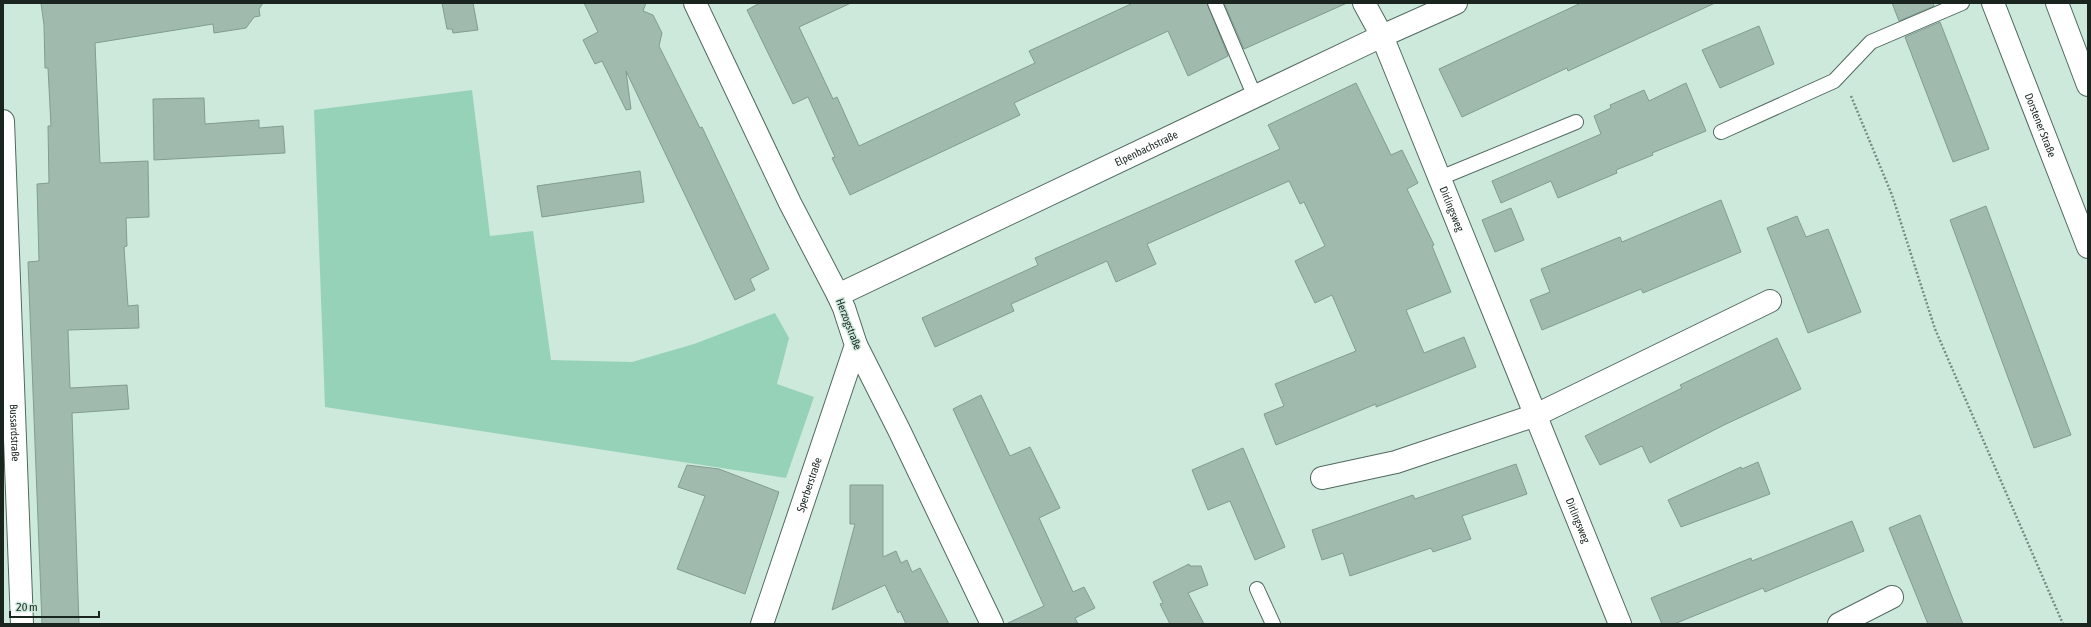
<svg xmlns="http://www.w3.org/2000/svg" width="2091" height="627" font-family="'Asap Condensed',sans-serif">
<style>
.green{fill:#96d2b7}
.building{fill:#a0bbae;stroke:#829c90}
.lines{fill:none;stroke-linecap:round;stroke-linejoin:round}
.service-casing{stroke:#51695e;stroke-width:16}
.minor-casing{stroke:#51695e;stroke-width:24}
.tertiary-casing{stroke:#51695e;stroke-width:24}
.secondary-casing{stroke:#51695e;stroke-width:24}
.path{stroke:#778b82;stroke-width:2.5;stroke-dasharray:2 2;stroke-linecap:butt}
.service{stroke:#fff;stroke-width:14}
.minor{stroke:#fff;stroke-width:22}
.tertiary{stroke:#fff;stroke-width:22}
.secondary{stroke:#fff;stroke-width:22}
.labels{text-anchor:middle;stroke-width:3;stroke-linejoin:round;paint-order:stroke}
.street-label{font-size:11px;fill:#1a2520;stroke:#cde9dc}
</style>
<rect width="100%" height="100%" fill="#cde9dc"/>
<polygon class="green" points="472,90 490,236 533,231 551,360 632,362 694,344 775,313 789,338 777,384 814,397 786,478 325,407 314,110"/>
<g class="building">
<polygon points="41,3 263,3 259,9 260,16 254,17 246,28 214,33 213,24 95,43 100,163 148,161 149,217 126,218 127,246 124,247 128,306 138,305 139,328 68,330 70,388 127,385 129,409 72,413 79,624 42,624 28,262 39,261 37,184 49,183 48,126 51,126 48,68 45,68 44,25"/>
<polygon points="442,3 473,3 478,30 453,33 452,29 447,29"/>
<polygon points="584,3 646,3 643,11 653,15 662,33 659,46 700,128 702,127 769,269 750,279 755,290 735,300 626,71 631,109 626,110 602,61 595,64 583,40 598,32"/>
<polygon points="760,3 851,3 799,27 833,99 837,97 859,146 1035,63 1029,51 1133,3 1207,3 1228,56 1188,76 1168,31 1014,103 1020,115 850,195 832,158 835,157 808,97 793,104 747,10"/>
<polygon points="1224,3 1347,3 1244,49"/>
<polygon points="1581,3 1715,3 1568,71 1567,68 1462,117 1439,69"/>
<polygon points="1892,3 1933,3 1934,6 1899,21"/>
<polygon points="1940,22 1989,149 1953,162 1905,37"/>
<polygon points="1759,26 1774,64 1720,88 1702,50"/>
<polygon points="1356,83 1391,155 1402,150 1418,183 1407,189 1434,245 1432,246 1451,292 1406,310 1424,353 1464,337 1476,367 1376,407 1376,404 1276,445 1264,414 1284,406 1275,384 1356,351 1332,295 1315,303 1295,261 1325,246 1304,202 1300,204 1289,181 1147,244 1156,264 1116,282 1107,261 1011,304 1014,311 935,347 922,318 1038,265 1035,258 1280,149 1268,125"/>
<polygon points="1686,83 1706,131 1652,153 1653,155 1616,170 1617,173 1558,198 1551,181 1501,203 1492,181 1601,134 1594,116 1611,108 1610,105 1644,90 1649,101"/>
<polygon points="204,98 205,124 259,120 259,128 283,126 285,153 154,160 153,99"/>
<polygon points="640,171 644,202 542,217 537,186"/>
<polygon points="1721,200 1741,252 1643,293 1641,289 1542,330 1530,300 1550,292 1541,269 1620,237 1622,242"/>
<polygon points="1986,206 2071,435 2034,448 1950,220"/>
<polygon points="1511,208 1524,240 1495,252 1482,220"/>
<polygon points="1797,216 1806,237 1828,229 1861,312 1808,333 1767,228"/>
<polygon points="1777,338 1801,389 1724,425 1650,463 1642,446 1600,465 1585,436 1682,388 1680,385"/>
<polygon points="981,395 1010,456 1030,447 1060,508 1039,518 1073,592 1084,587 1095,608 1075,618 1078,624 1006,624 1044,606 953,409"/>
<polygon points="1243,448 1285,547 1255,560 1230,501 1208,510 1192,470"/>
<polygon points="1758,462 1770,494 1681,527 1668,500 1741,467 1742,469"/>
<polygon points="1516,464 1527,494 1462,516 1471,539 1433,552 1431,548 1350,576 1343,553 1322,560 1312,530 1413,495 1415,499"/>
<polygon points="687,465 719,469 779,492 745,594 677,569 705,496 678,487"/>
<polygon points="850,485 883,485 883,557 896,551 901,563 907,560 912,572 920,568 949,624 906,624 900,611 898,613 885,585 832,610 855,524 850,524"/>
<polygon points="1920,515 1953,599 1963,624 1928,624 1889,528"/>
<polygon points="1852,521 1864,551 1765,592 1763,588 1674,624 1662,624 1651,598 1751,558 1752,561"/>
<polygon points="1189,564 1190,566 1201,566 1208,585 1188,593 1204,624 1170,624 1160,604 1163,603 1153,582"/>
</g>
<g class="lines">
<defs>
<g id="service">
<polyline points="1215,3 1255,97"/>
<polyline points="1721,132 1834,81 1871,42 1962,3"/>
<polyline points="1440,178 1576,122"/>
<polyline points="1257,589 1273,624"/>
</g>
<g id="minor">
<polyline points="695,3 790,203 838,295"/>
<path id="s1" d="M1364,3l18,33 238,588"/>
<path id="s2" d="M1993,3l95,244"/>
<path id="s3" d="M3,121l19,503"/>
<polyline points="856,345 899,430 992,624"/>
<polyline points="1322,478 1396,462 1536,415 1770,301"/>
<polyline points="1839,624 1892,597"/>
</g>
<g id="tertiary">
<path id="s4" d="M762,624l94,-279 -12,-37 -6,-13 544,-259 74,-33"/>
</g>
<polyline id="secondary" points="2057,3 2088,85"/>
</defs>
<use href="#service" class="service-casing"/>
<use href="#minor" class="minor-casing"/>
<use href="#tertiary" class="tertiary-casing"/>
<use href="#secondary" class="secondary-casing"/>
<polyline class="path" points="1851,96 1892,195 1935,329 2063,624"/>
<use href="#service" class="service"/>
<use href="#minor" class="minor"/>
<use href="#tertiary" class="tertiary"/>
<use href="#secondary" class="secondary"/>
</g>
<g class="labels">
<g class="street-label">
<text dy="4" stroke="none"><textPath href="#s2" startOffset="131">Dorstener Straße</textPath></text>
<text dy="4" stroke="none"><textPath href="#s4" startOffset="689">Elpenbachstraße</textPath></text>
<text dy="4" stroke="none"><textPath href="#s1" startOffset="224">Dirlingsweg</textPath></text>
<text transform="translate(849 324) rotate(69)" y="4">Herzogstraße</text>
<text dy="4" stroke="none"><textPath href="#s3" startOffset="312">Bussardstraße</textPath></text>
<text dy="4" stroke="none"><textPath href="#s4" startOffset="147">Sperberstraße</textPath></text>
<text dy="4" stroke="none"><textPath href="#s1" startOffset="560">Dirlingsweg</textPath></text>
</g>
</g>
<rect width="2091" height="627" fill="none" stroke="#1a2520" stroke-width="8"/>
<path d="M10 611v6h89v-6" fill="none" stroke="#1a2520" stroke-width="2"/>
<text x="16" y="611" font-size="12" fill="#1a2520" stroke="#cde9dc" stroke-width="3" paint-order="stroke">20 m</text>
</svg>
